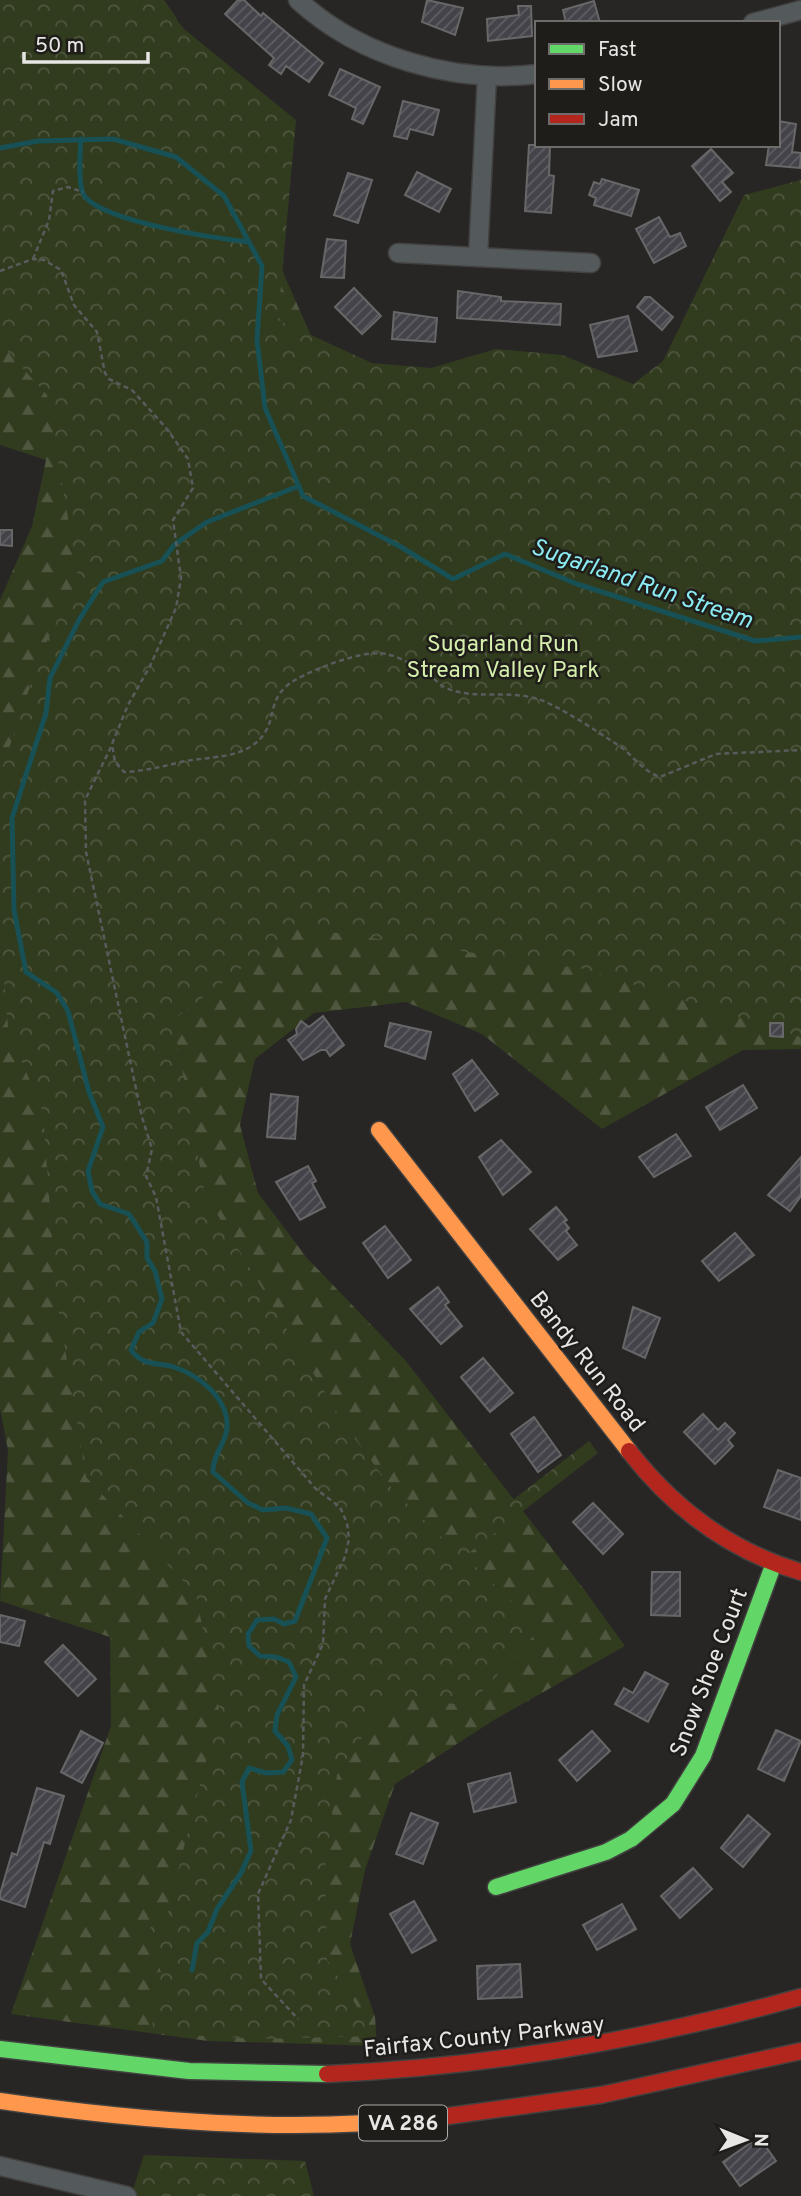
<svg xmlns="http://www.w3.org/2000/svg" width="801" height="2196" font-family="Overpass,sans-serif">
<style>
.forest{fill:url(#forest-firs)}
.park{fill:url(#park-crowns)}
.lines{fill:none;stroke-linecap:round;stroke-linejoin:round}
.stream{stroke:#185155;stroke-width:5}
.building{fill:url(#building-hatch);stroke:#686768;stroke-width:2}
.street-casing{stroke:#424140;stroke-width:21}
.fast-casing{stroke:#424140;stroke-width:19}
.slow-casing{stroke:#424140;stroke-width:19}
.jam-casing{stroke:#424140;stroke-width:19}
.path{stroke:#595c5d;stroke-width:2.5;stroke-dasharray:5 3.5;stroke-linecap:butt}
.street{stroke:#545a5b;stroke-width:18}
.fast{stroke:#63d668;stroke-width:16}
.slow{stroke:#ff974d;stroke-width:16}
.jam{stroke:#b3261e;stroke-width:16}
.labels{text-anchor:middle;stroke-width:5;stroke-linejoin:round;paint-order:stroke}
.shield{fill:#1e1d1a;stroke:#abaaa7;stroke-width:2}
.shield-label{font-size:21px;font-weight:bold;fill:#e7e6e4}
.park-label{font-size:23px;fill:#d5eeac;stroke:#1e1d1a}
.street-label{font-size:23px;fill:#e7e6e4;stroke:#1e1d1a}
.water-label{font-size:24px;font-style:italic;fill:#8bebf3;stroke:#1e1d1a}
</style>
<defs>
<pattern id="forest-firs" width="22" height="20" patternUnits="userSpaceOnUse" patternTransform="scale(1.75)"><rect width="22" height="20" fill="#313b1e"/><path d="M5 1l3.5 6h-7zM16 11l3.5 6h-7z" fill="#4f573f"/></pattern>
<pattern id="park-crowns" width="20" height="18" patternUnits="userSpaceOnUse" patternTransform="scale(1.75)"><rect width="20" height="18" fill="#313b1e"/><path d="M2 6a3 3 0 1 1 6 0M12 15a3 3 0 1 1 6 0" fill="none" stroke="#4f573f"/></pattern>
<pattern id="building-hatch" width="6" height="6" patternUnits="userSpaceOnUse" patternTransform="scale(1.75)"><rect width="6" height="6" fill="#44434a"/><path d="M-1 1l2-2M0 6l6-6M5 7l2-2" fill="none" stroke="#5f5e64"/></pattern>
</defs>
<rect width="100%" height="100%" fill="#272625"/>
<polygon class="forest" points="0,0 164,0 176,17 194,71 324,365 376,421 801,377 801,1049 743,1050 602,1129 482,1034 406,1002 314,1013 255,1059 240,1125 258,1193 307,1258 405,1360 583,1588 625,1646 494,1720 395,1784 365,1870 350,1944 375,2017 377,2046 208,2041 11,2014 111,1726 110,1637 0,1601 8,1450 0,1409 0,600 32,526 46,460 0,445"/>
<g class="park">
<polygon points="0,0 161,0 184,29 296,120 278,320 372,363 431,368 496,349 562,355 633,384 663,361 744,195 801,180 801,1037 584,969 296,927 173,1020 205,1194 346,1427 394,1491 452,1547 589,1441 598,1453 465,1556 540,1629 469,1706 390,1695 337,1775 325,1869 327,1960 376,2036 259,2039 151,2033 161,1972 146,1931 167,1914 219,1710 196,1595 86,1477 56,1294 43,1113 8,1027 0,928 0,775 41,654 78,577 47,395 0,343"/>
<polygon points="144,2155 305,2161 314,2196 131,2196"/>
</g>
<g class="lines">
<g class="stream">
<path d="M81,139c-1,14 -4,50 5,59 25,25 128,40 163,44"/>
<polyline points="0,148 38,141 113,139 176,157 224,196 262,266 257,340 265,408 303,496 401,547 453,579 505,554 577,584 755,641 801,637"/>
<path d="M192,1970l5,-27 11,-11 9,-23 24,-36 10,-22 -9,-69 7,-14 17,5 17,-1 9,-12 -4,-14 -13,-15 2,-16 19,-38 -7,-15 -13,-5 -16,-1 -11,-10 -1,-12 9,-14 17,-1 10,5 11,-3 32,-83 -16,-24 -25,-6 -23,2 -15,-7 -35,-31c-1,-18 16,-32 14,-50 -2,-26 -29,-47 -53,-55 -18,-5 -30,0 -43,-17l8,-18 14,-9 9,-24 -7,-28 -8,-13v-16l-18,-28 -29,-10 -8,-13 -4,-20 15,-44 -14,-35 -21,-81 -11,-18 -31,-21 -12,-62 -2,-92 34,-105 4,-35 29,-58 24,-38 59,-21 13,-17 32,-22 92,-36"/>
</g>
</g>
<g class="building">
<polygon points="238,0 244,0 261,16 263,13 323,63 309,82 286,66 281,74 269,65 274,58 225,14"/>
<polygon points="427,0 463,8 455,35 422,22"/>
<polygon points="594,1 600,23 566,23 563,10"/>
<polygon points="518,6 531,6 532,36 488,41 487,19 519,15"/>
<polygon points="340,69 380,87 363,124 352,119 356,108 329,95"/>
<polygon points="403,101 439,110 433,135 410,129 407,139 394,136"/>
<polygon points="778,121 796,124 792,152 801,153 800,168 766,165 769,145 778,145"/>
<polygon points="529,145 550,145 549,175 554,176 551,213 525,211"/>
<polygon points="711,149 733,173 722,182 731,192 720,201 692,166"/>
<polygon points="417,172 451,189 439,212 405,195"/>
<polygon points="348,173 372,180 358,223 334,215"/>
<polygon points="602,179 639,190 631,216 594,205 596,198 589,195 594,182 600,184"/>
<polygon points="659,217 670,237 680,233 686,246 654,263 636,229"/>
<polygon points="327,239 346,241 344,278 321,277"/>
<polygon points="354,288 381,316 362,334 335,307"/>
<polygon points="458,291 501,297 501,301 561,304 560,325 457,318"/>
<polygon points="645,297 650,297 673,317 662,330 637,307"/>
<polygon points="394,312 437,318 435,342 392,339"/>
<polygon points="628,316 637,351 598,357 590,325"/>
<polygon points="0,530 12,530 12,546 0,545"/>
<polygon points="323,1016 344,1045 330,1056 326,1050 321,1050 303,1060 288,1040 297,1034 296,1029 301,1021 309,1027"/>
<polygon points="390,1023 431,1032 425,1059 385,1046"/>
<polygon points="770,1023 783,1023 783,1037 770,1036"/>
<polygon points="472,1060 498,1094 475,1111 453,1074"/>
<polygon points="743,1085 757,1108 720,1130 706,1107"/>
<polygon points="271,1094 298,1097 295,1139 267,1137"/>
<polygon points="676,1134 691,1156 654,1177 639,1157"/>
<polygon points="501,1140 531,1172 503,1195 479,1157"/>
<polygon points="801,1157 801,1196 790,1211 768,1195"/>
<polygon points="308,1166 316,1181 312,1183 325,1207 300,1220 276,1182"/>
<polygon points="556,1207 567,1220 564,1222 569,1228 566,1231 577,1245 558,1260 530,1229"/>
<polygon points="385,1226 411,1260 388,1278 363,1243"/>
<polygon points="735,1233 754,1255 719,1281 702,1261"/>
<polygon points="438,1287 449,1302 445,1305 462,1326 441,1344 410,1309"/>
<polygon points="633,1307 660,1318 645,1358 623,1348"/>
<polygon points="483,1358 513,1393 490,1412 461,1377"/>
<polygon points="703,1414 718,1430 725,1423 735,1433 728,1440 733,1446 715,1464 684,1432"/>
<polygon points="534,1417 561,1455 538,1472 511,1434"/>
<polygon points="778,1470 801,1478 801,1520 764,1507"/>
<polygon points="593,1503 623,1534 603,1554 573,1522"/>
<polygon points="652,1572 680,1572 680,1616 651,1615"/>
<polygon points="0,1615 25,1621 19,1646 0,1642"/>
<polygon points="63,1645 96,1679 78,1696 45,1662"/>
<polygon points="645,1672 668,1684 648,1722 615,1704 624,1688 633,1693"/>
<polygon points="776,1730 801,1741 784,1781 758,1769"/>
<polygon points="81,1731 103,1743 82,1783 61,1772"/>
<polygon points="592,1731 610,1751 577,1781 559,1760"/>
<polygon points="510,1773 516,1802 474,1812 468,1784"/>
<polygon points="37,1788 64,1796 50,1844 44,1842 25,1907 0,1899 0,1894 12,1853 17,1855"/>
<polygon points="411,1813 438,1823 423,1864 396,1854"/>
<polygon points="748,1815 770,1834 743,1867 721,1848"/>
<polygon points="693,1868 712,1889 680,1918 661,1896"/>
<polygon points="414,1901 436,1940 412,1953 390,1914"/>
<polygon points="622,1904 636,1929 597,1950 583,1925"/>
<polygon points="520,1964 522,1997 478,1999 477,1966"/>
<polygon points="759,2137 776,2161 740,2186 723,2162"/>
</g>
<g class="lines">
<defs>
<g id="street">
<path d="M298,0c62,57 156,84 239,74"/>
<polyline points="753,23 801,10"/>
<polyline points="398,253 591,263"/>
<polyline points="478,257 487,76"/>
<polyline points="0,2166 127,2196"/>
</g>
<g id="fast">
<polyline points="496,1887 606,1852 631,1839 673,1804 703,1756 774,1563"/>
<polyline points="0,2049 189,2071 327,2074"/>
</g>
<g id="slow">
<polyline points="379,1130 629,1451"/>
<path d="M0,2101c145,21 289,32 434,17"/>
</g>
<g id="jam">
<path d="M629,1451c45,58 101,100 172,121"/>
<path d="M327,2074c162,-7 318,-34 474,-77"/>
<polyline points="434,2118 601,2095 801,2051"/>
</g>
</defs>
<use href="#street" class="street-casing"/>
<use href="#fast" class="fast-casing"/>
<use href="#slow" class="slow-casing"/>
<use href="#jam" class="jam-casing"/>
<g class="path">
<polyline points="33,259 49,220 53,191 68,187 83,192"/>
<path d="M0,271l33,-12 11,1 17,10 13,35 23,27 8,41 4,6 23,11 35,39 21,30 5,29 -20,32 8,58 -5,30 -26,58 -22,39 -16,39 3,18 9,10c20,-1 37,-5 57,-10 27,-6 65,-2 83,-28 13,-19 3,-37 31,-54 19,-11 69,-31 91,-26 15,3 35,15 47,24 4,3 8,8 13,10 32,14 69,-2 104,16 23,11 46,27 68,41 15,10 24,26 42,32l56,-23 85,-4"/>
<polyline points="111,747 85,800 86,852 142,1117 152,1149 146,1176 156,1197 181,1332 316,1489 340,1507 347,1523 349,1539 345,1557 325,1599 323,1644 304,1685 303,1755 291,1820 258,1894 261,1979 298,2019"/>
</g>
<use href="#street" class="street"/>
<use href="#fast" class="fast"/>
<use href="#slow" class="slow"/>
<use href="#jam" class="jam"/>
</g>
<g class="labels">
<rect class="shield" x="359" y="2105.5" width="88" height="35" rx="5"/>
<g class="shield-label">
<text x="403" y="2130">VA 286</text>
</g>
<g class="park-label">
<text x="503" y="651">Sugarland Run<tspan x="503" dy="26">Stream Valley Park</tspan></text>
</g>
<g class="street-label">
<text transform="translate(588 1361) rotate(52)" y="8">Bandy Run Road</text>
<text transform="translate(708 1672) rotate(-69)" y="8">Snow Shoe Court</text>
<text transform="translate(484 2036) rotate(-6)" y="8">Fairfax County Parkway</text>
</g>
<g class="water-label">
<text transform="translate(642 583) rotate(19)" y="8">Sugarland Run Stream</text>
</g>
</g>
<rect x="535" y="21" width="245" height="126" fill="#1e1d1a" stroke="#6e6d6b" stroke-width="2"/>
<rect x="549" y="44" width="35" height="10" fill="#63d668" stroke="#6e6d6b" stroke-width="2"/>
<text x="598" y="56" font-size="21" fill="#e7e6e4">Fast</text>
<rect x="549" y="79" width="35" height="10" fill="#ff974d" stroke="#6e6d6b" stroke-width="2"/>
<text x="598" y="91" font-size="21" fill="#e7e6e4">Slow</text>
<rect x="549" y="114" width="35" height="10" fill="#b3261e" stroke="#6e6d6b" stroke-width="2"/>
<text x="598" y="126" font-size="21" fill="#e7e6e4">Jam</text>
<g transform="translate(745 2140) rotate(91)" stroke="#1e1d1a" stroke-width="5" paint-order="stroke">
<path d="M0-5L12 26L0 18L-12 26Z" fill="#e7e6e4"/>
<text y="-10" font-size="19" font-weight="bold" text-anchor="middle" fill="#e7e6e4">N</text>
</g>
<path d="M24 52v10h124v-10" fill="none" stroke="#e7e6e4" stroke-width="3.5"/>
<text x="35" y="52" font-size="21" fill="#e7e6e4" stroke="#1e1d1a" stroke-width="5" paint-order="stroke">50 m</text>
</svg>
